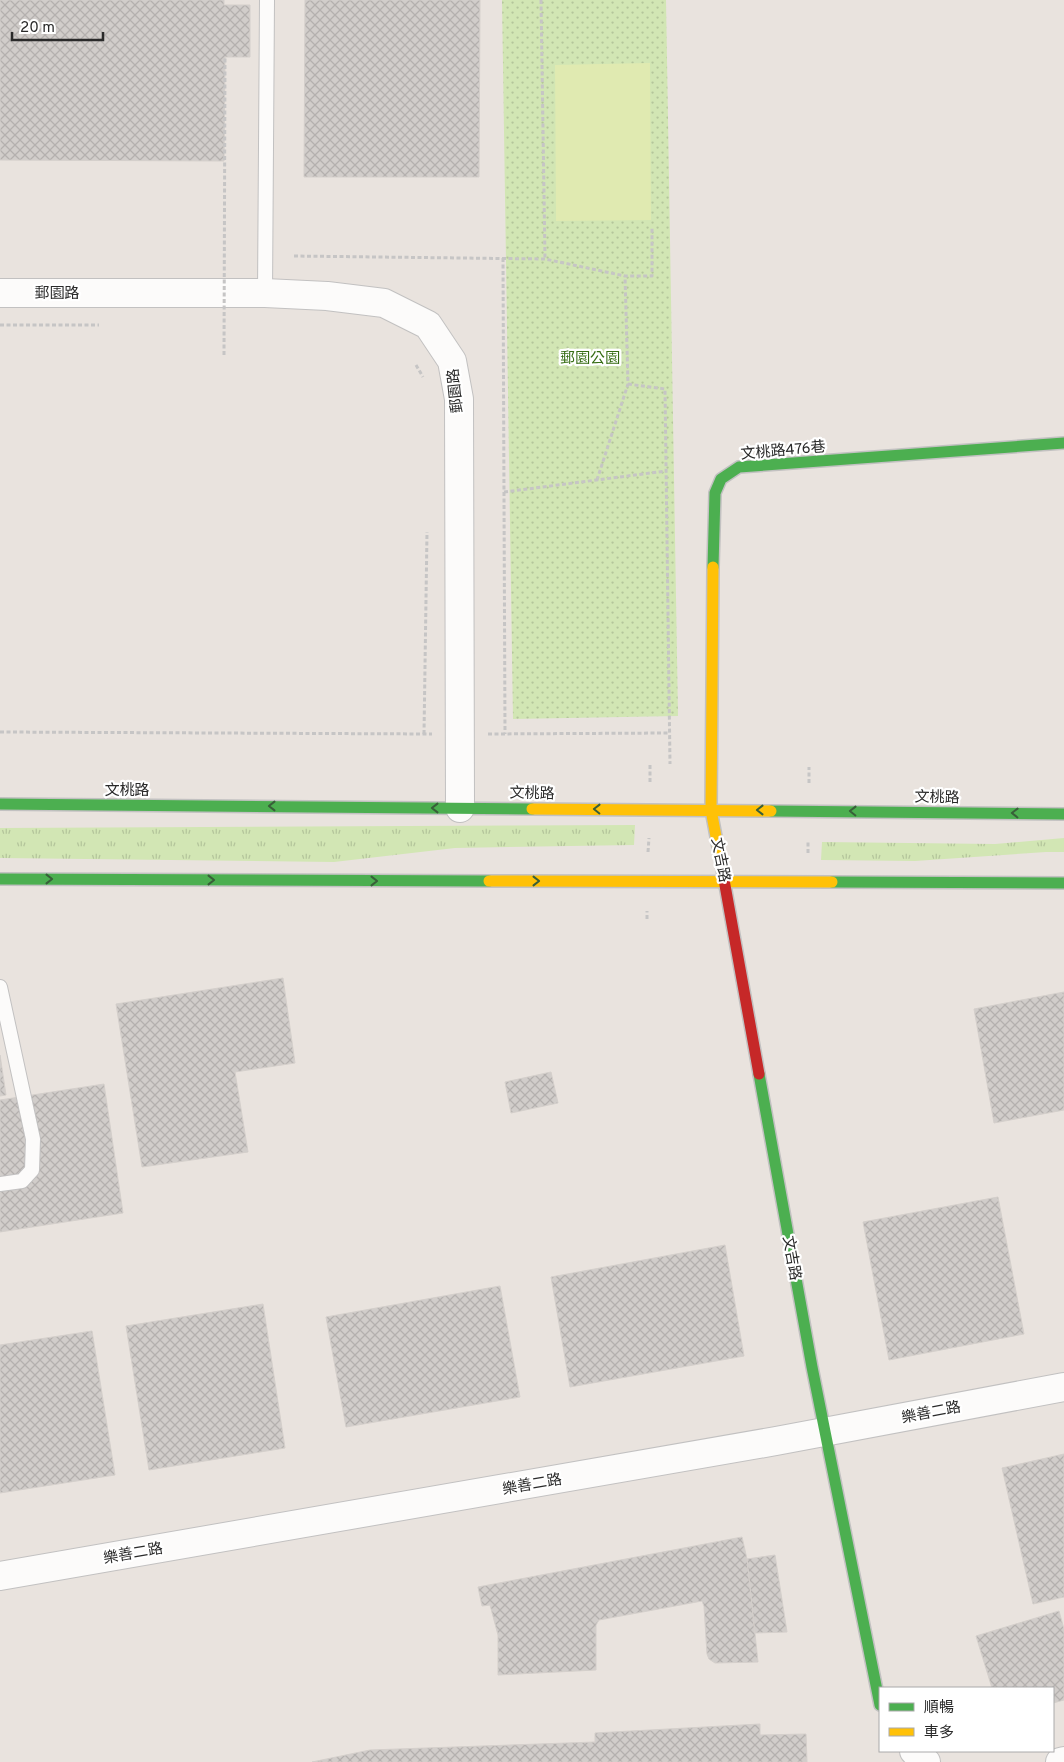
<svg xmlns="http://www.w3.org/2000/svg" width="1064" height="1762" font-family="Overpass,'Noto Sans TC',sans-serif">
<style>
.grass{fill:url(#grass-tufts)}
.park{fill:url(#park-dots)}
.pitch{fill:#e0eab1}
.building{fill:url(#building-cross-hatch);stroke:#d4cfcb}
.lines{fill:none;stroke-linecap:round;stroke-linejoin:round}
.lane-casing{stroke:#c2c1c1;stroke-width:16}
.street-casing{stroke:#c2c1c1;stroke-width:30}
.fast-casing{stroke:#c2c1c1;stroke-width:14}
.slow-casing{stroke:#c2c1c1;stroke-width:14}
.jam-casing{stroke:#c2c1c1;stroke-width:14}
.path{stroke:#c6c5c5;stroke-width:3;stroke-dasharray:4 2.5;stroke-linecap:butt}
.lane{stroke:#fcfbfa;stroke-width:14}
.street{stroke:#fcfbfa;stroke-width:28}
.fast{stroke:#4caf50;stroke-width:11}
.slow{stroke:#ffc107;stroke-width:11}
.jam{stroke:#c62828;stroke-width:11}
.path-bridge{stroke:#c6c5c5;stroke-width:3;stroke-dasharray:4 2.5;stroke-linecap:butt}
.oneway{stroke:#385f39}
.labels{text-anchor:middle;stroke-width:4.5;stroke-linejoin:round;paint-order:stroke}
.street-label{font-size:15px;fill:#2a2a2a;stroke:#fff}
.park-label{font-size:15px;fill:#366c14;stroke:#fff}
</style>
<defs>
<pattern id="grass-tufts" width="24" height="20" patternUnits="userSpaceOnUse" patternTransform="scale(1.25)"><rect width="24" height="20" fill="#d2e6b4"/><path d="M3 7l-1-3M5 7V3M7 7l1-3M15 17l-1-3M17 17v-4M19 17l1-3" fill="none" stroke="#b4c59b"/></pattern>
<pattern id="park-dots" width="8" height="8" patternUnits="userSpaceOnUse" patternTransform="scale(1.25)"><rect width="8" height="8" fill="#d2e6b4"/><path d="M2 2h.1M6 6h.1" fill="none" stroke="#b4c59b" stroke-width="1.8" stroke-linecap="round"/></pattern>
<pattern id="building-cross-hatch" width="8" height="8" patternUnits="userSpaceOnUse" patternTransform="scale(1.25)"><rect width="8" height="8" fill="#d1cdca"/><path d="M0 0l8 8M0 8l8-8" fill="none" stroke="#b4b0ae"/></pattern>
</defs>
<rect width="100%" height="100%" fill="#e9e3de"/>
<g class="grass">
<polygon points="635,825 634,845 455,848 334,862 0,858 0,828"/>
<polygon points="1064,838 1064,852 1046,852 915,861 821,860 822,842 995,844"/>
</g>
<polygon class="park" points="502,0 666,0 678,716 513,719"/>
<polygon class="pitch" points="650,63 651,220 556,221 555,65"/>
<g class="building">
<polygon points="0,0 224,0 224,5 250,5 250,57 225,57 224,161 0,160"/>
<polygon points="305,0 480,0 479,177 304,177"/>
<polygon points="283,978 295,1063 235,1072 248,1152 142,1167 116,1004"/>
<polygon points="1064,992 1064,1110 994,1123 974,1009"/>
<polygon points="0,1055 6,1095 0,1096"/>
<polygon points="551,1072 558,1103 511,1113 505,1082"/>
<polygon points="104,1084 123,1213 0,1232 0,1100"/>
<polygon points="998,1197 1024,1334 889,1360 863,1222"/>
<polygon points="725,1245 744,1356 570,1387 551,1277"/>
<polygon points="500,1286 520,1397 346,1427 326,1317"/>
<polygon points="263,1304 285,1448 149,1470 126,1326"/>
<polygon points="92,1331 115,1475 0,1493 0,1345"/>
<polygon points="1064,1454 1064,1597 1033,1604 1002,1468"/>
<polygon points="742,1537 747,1559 758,1662 715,1663 709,1659 707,1654 704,1606 702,1601 599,1620 596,1625 596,1670 498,1675 498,1635 490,1605 482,1606 478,1587"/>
<polygon points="775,1555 787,1632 755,1633 747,1559"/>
<polygon points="1059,1611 1064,1629 1064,1700 1053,1703 1053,1688 992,1688 976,1636"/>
<polygon points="760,1724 760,1735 806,1734 807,1762 312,1762 370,1750 595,1742 595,1733"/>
</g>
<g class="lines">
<defs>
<g id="lane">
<polyline points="265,293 267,0"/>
<polyline points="0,987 33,1139 32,1170 22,1181 0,1184"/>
</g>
<g id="street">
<polyline points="0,293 265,293 327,296 384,303 428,325 452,361 459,399 460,808"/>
<polyline points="0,1576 776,1441 1064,1387"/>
<polyline points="914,1751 926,1762"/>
<polyline points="1060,1762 1064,1761"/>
</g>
<g id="fast">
<polyline points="713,567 715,493 721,479 739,467 1064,443"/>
<polyline points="0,804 532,809"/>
<polyline points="771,811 1064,814"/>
<polyline points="0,879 489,881"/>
<polyline points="832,882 1064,883"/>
<polyline points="759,1074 812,1367 880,1705"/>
</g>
<g id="slow">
<polyline points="713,567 711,810 721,863"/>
<polyline points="532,809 771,811"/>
<polyline points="489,881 832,882"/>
</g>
<polyline id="jam" points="721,863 759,1074"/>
</defs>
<use href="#lane" class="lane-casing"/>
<use href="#street" class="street-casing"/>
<use href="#fast" class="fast-casing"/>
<use href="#slow" class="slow-casing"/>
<use href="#jam" class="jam-casing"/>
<g class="path">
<polyline points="541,0 545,259"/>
<polyline points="294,256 545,259 625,276 652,276 652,228"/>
<polyline points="503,258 505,734"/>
<polyline points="0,325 99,325"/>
<polyline points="416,365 423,377"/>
<polyline points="628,384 665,389 670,764"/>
<polyline points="597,480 628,384 625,276"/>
<polyline points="504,492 666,471"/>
<polyline points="0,732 432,734"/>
<polyline points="424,734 427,532"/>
<polyline points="488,734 670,733"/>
<polyline points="650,782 650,765"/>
<polyline points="809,783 809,767"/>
<polyline points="648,852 649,838"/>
<polyline points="808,853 808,840"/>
<polyline points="647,919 647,911"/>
</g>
<use href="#lane" class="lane"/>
<use href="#street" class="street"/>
<use href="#fast" class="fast"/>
<use href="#slow" class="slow"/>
<use href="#jam" class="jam"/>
<polyline class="path-bridge" points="224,355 225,57"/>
</g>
<defs><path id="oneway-chevron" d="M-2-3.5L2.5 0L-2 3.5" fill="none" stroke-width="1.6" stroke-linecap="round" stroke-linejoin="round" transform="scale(1.25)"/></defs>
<g class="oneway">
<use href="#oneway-chevron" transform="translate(272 806) rotate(-180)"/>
<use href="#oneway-chevron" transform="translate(435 808) rotate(-180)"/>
<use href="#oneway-chevron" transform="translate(597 809) rotate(-179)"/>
<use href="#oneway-chevron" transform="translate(760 810) rotate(-180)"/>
<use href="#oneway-chevron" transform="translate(853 811) rotate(-179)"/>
<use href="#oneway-chevron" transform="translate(1015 813) rotate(-179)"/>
<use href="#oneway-chevron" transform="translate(49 879)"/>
<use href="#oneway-chevron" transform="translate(211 880)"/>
<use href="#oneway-chevron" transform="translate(374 881)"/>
<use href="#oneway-chevron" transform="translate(536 881)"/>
</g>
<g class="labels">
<g class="street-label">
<text x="57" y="298">郵園路</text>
<text transform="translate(455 391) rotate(-96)" y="5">郵園路</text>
<text transform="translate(783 450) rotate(-5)" y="5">文桃路476巷</text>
<text x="127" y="795">文桃路</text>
<text transform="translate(532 793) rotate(1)" y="5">文桃路</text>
<text transform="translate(937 797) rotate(1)" y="5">文桃路</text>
<text transform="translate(721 860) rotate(79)" y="5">文吉路</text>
<text transform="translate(792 1258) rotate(80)" y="5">文吉路</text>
<text transform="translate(931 1412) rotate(-11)" y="5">樂善二路</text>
<text transform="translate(532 1484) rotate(-10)" y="5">樂善二路</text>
<text transform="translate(133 1553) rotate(-10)" y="5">樂善二路</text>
</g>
<g class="park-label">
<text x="590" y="363">郵園公園</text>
</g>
</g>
<rect x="879" y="1687" width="175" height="65" fill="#ffffff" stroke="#aaaaaa"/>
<rect x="889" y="1703" width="25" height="8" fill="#4caf50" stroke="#aaaaaa"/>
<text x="924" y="1712" font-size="15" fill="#2a2a2a">順暢</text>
<rect x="889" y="1728" width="25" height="8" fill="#ffc107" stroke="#aaaaaa"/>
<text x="924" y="1737" font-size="15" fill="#2a2a2a">車多</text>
<path d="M12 32v8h91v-8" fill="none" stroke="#2a2a2a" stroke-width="2.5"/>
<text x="20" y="32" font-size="15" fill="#2a2a2a" stroke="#ffffff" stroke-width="4" paint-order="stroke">20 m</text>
</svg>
